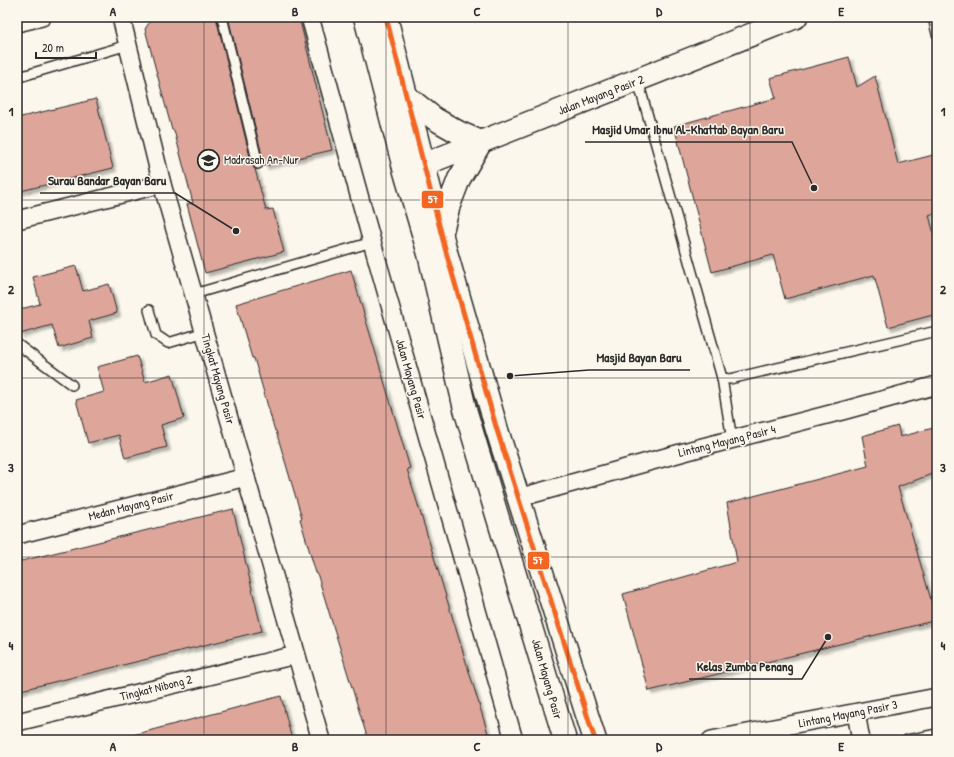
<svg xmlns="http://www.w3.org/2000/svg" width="954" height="757" font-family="'Patrick Hand',sans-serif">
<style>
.building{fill:#dea59a;stroke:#2b2b2b;filter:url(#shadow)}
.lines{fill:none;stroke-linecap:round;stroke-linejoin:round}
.service-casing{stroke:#2b2b2b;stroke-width:12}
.minor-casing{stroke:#2b2b2b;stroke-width:20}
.tertiary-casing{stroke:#2b2b2b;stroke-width:25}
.service{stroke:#fbf7ec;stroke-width:9}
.minor{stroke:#fbf7ec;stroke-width:17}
.tertiary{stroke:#fbf7ec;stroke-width:22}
.bus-1-casing{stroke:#fbf7ec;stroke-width:8}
.bus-1{stroke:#f26522;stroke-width:5}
.grid{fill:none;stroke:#2b2b2b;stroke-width:1;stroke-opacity:0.55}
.labels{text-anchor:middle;stroke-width:3;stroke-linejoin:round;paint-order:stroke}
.street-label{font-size:12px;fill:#2b2b2b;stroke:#fbf7ec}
.poi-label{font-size:12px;fill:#2b2b2b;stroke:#fbf7ec;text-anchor:start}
.leader{fill:none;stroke:#2b2b2b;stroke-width:1.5}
.callout-dot{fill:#2b2b2b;stroke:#fbf7ec;stroke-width:1.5}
.callout-label{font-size:13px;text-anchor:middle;font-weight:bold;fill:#2b2b2b;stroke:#fbf7ec;stroke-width:3;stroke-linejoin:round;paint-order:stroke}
.line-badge{stroke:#fbf7ec;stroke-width:1.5}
.badge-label{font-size:11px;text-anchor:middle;font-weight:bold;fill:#fff}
.neatline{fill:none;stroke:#2b2b2b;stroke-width:1.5}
.grid-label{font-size:13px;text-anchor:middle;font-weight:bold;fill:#2b2b2b}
</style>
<defs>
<filter id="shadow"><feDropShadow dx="3.5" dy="3.5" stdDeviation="1" flood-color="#0004"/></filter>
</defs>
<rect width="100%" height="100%" fill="#fbf7ec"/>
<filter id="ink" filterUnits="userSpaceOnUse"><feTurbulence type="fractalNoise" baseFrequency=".025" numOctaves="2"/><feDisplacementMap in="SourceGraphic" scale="8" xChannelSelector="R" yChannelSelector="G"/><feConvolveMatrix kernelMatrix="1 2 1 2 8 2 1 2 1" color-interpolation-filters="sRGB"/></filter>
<g filter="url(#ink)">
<g class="building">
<polygon points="153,17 216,17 252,165 255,169 266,210 273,209 284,252 205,273 187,204 193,203 174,130 172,130 145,29"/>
<polygon points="228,17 299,17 332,150 264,166 264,163"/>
<polygon points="849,57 857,87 875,76 898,164 937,154 937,212 929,215 937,246 937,314 888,327 874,275 785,299 773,255 712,272 674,126 776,98 770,78"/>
<polygon points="96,99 113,168 17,192 17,118"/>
<polygon points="76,266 83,291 109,284 117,313 89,321 93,338 59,348 52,325 20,334 17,325 17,310 40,304 33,277"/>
<polygon points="351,270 410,468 407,469 490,740 368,740 317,573 316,573 300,519 302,518 276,431 275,431 254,358 252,358 236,304"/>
<polygon points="137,356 145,382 172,374 184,418 161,425 167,447 125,458 119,435 88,443 76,400 104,392 97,367"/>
<polygon points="898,426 900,437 937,427 937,472 898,487 937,620 649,691 623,594 737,562 727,503 868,466 862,436"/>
<polygon points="233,509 262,631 17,691 17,562"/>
<polygon points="281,696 292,740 133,740 133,735"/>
</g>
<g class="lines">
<defs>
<g id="service">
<polyline points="222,17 258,164"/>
<polyline points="933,17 937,34"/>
<polyline points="19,77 128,45"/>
<polyline points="638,81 722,378 732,440"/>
<polyline points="194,294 372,242"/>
<polyline points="149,310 156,335 168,343 205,332"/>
<polyline points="17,344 72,385"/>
<polyline points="722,378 730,379 937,331"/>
<polyline points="907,740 937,734"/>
</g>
<g id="minor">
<polyline points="121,17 162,184 321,740"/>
<polyline points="310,17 372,242 514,740"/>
<polyline points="17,23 42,17"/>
<polyline points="17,220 162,184"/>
<polyline points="518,498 695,449 842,411 937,385"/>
<polyline points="17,535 246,477"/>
<polyline points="856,713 861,740"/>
<polyline points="17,722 296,655"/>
<polyline points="711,740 937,697"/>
</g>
<g id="tertiary">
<polyline points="365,17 405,172 429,254 465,409 565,740"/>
<polyline points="386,17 446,252 497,430 595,740"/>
<polyline points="406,96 435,119 458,132 481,142"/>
<polyline points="410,170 796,17"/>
<polyline points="442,231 449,205 459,179 481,142"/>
</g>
</defs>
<use href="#service" class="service-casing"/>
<use href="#minor" class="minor-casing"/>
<use href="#tertiary" class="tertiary-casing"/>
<use href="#service" class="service"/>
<use href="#minor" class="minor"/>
<use href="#tertiary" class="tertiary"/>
<defs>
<polyline id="bus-1" points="386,17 446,252 497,430 595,740"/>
</defs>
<use href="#bus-1" class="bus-1-casing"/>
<use href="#bus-1" class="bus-1"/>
</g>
</g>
<path class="grid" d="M204,17v723M386,17v723M568,17v723M750,17v723M17,200h920M17,378h920M17,557h920"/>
<defs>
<symbol id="school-ring" viewBox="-11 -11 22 22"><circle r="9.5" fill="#fbf7ec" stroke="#2b2b2b" stroke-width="1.5"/><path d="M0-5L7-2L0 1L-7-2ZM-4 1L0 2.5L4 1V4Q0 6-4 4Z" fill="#2b2b2b"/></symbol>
</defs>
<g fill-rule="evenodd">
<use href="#school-ring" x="196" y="148" width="25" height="25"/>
</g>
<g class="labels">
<g class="street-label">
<text transform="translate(601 95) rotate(-21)" y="4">Jalan Mayang Pasir 2</text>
<text transform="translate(218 379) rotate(74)" y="4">Tingkat Mayang Pasir</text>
<text transform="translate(411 379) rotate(74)" y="4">Jalan Mayang Pasir</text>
<text transform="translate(727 441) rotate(-14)" y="4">Lintang Mayang Pasir 4</text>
<text transform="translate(131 506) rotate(-14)" y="4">Medan Mayang Pasir</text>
<text transform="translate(547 679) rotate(74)" y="4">Jalan Mayang Pasir</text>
<text transform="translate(156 688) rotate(-14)" y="4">Tingkat Nibong 2</text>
<text transform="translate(848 714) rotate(-11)" y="4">Lintang Mayang Pasir 3</text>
</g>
<g class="poi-label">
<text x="224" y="164">Madrasah An-Nur</text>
</g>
</g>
<path class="leader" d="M814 188L792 142H585M236 231L175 193H40M510 376L589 370H690M828 637L802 679H689"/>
<g class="callout-dot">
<circle cx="814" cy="188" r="4"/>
<circle cx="236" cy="231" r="4"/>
<circle cx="510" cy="376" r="4"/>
<circle cx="828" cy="637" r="4"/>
</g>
<g class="callout-label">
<text x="688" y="134">Masjid Umar Ibnu Al-Khattab Bayan Baru</text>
<text x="107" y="185">Surau Bandar Bayan Baru</text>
<text x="639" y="362">Masjid Bayan Baru</text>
<text x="745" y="671">Kelas Zumba Penang</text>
</g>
<g class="line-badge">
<rect x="421" y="190" width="23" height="19" rx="4" fill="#f26522"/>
<rect x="527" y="551" width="23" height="19" rx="4" fill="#f26522"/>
</g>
<g class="badge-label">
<text x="433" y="203">57</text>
<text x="538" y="564">57</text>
</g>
<rect width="954" height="757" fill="none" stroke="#fbf7ec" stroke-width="44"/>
<path d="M36 52v6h60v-6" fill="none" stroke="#2b2b2b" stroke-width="2"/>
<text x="42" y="52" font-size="12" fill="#2b2b2b" stroke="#fbf7ec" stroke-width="3" paint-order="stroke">20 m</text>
<rect x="22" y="22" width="910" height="713" class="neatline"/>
<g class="grid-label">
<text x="113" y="16">A</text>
<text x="295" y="16">B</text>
<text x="477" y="16">C</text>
<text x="659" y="16">D</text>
<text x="841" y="16">E</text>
<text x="11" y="116">1</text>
<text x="943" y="116">1</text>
<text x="11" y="294">2</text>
<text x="943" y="294">2</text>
<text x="11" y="472">3</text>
<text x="943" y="472">3</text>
<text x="11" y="650">4</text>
<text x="943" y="650">4</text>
<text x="113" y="751">A</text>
<text x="295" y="751">B</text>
<text x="477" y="751">C</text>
<text x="659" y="751">D</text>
<text x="841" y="751">E</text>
</g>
</svg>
